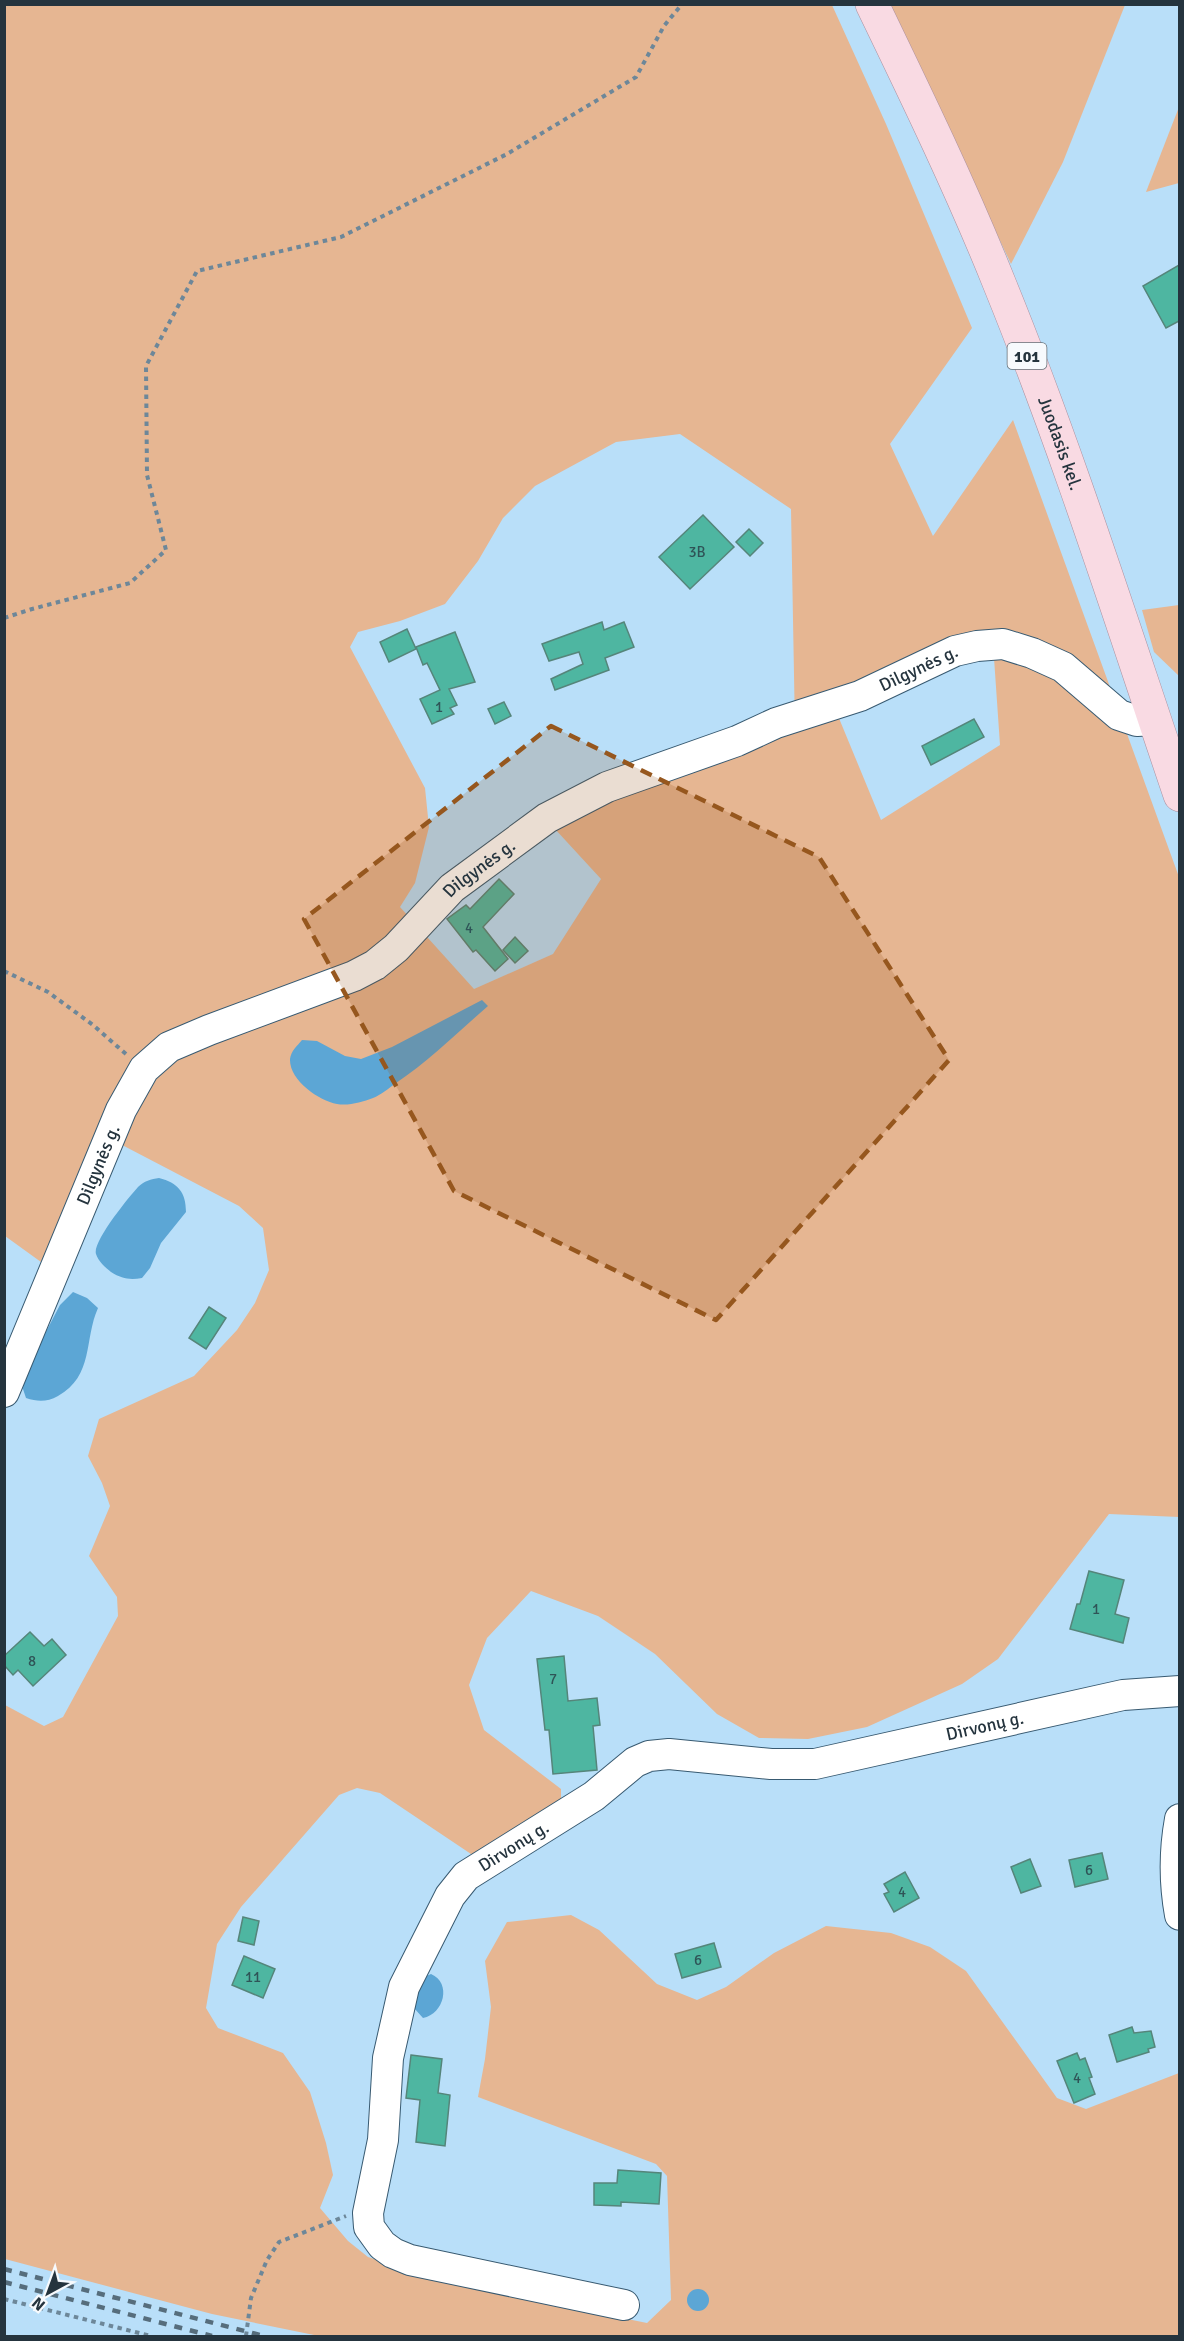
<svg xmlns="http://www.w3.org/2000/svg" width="1184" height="2341" font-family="Signika,sans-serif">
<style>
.green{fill:#e6b692;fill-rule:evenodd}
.water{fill:#5ca6d5}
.building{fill:#4eb6a1;stroke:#55857a;stroke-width:1.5}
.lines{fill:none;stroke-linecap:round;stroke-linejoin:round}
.minor-casing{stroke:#385a71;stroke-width:32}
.major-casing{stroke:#ac909e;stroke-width:34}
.path{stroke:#6d8799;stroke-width:4;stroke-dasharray:4.5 4.5;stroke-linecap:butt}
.minor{stroke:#fff;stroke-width:30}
.major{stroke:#f9dae3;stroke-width:33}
.rail{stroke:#566d7c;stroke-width:4.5;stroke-dasharray:8 8;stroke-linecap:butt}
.marked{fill:#96571e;fill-opacity:0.2;stroke:#96571e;stroke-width:4.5;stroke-dasharray:12 8;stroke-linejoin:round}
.labels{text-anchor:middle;stroke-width:4.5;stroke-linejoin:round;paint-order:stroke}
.number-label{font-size:15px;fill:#2f5457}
.shield{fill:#f7fafd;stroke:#646f77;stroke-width:1.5}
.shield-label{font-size:16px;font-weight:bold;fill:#25343e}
.street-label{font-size:18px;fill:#25343e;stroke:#f7fafd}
</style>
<rect width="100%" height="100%" fill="#b9dff9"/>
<g class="green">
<path d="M4,5h828l54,119 86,204 -82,116 43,92 80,-116 166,457v640l-70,-3 -111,145 -36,25 -95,43 -59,12 -49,-1 -42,-24 -62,-60 -57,-38 -67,-25 -44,47 -18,47 15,45 77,59v15l-65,47 -25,3 -91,-61 -23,-5 -18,7 -98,112 -24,37 -11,64 12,20 65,25 27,39 16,51 7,32 -13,33 28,33 20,16 27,9 104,27 148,30 24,-23 -4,-124 -11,-12 -178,-67 7,-38 6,-52 -6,-46 22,-39 64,-7 28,15 58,54 40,16 29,-13 48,-34 52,-27 65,7 39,14 36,24 91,127 29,11 93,-36v263h-860l-107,-22 -207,-55v-554l39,21 19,-9 55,-101 -1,-19 -28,-41 21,-50 -8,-23 -14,-27 11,-37 95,-43 43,-46 18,-27 14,-33 -6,-42 -24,-22 -138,-72 -60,128 -36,-26zM680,434l111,75 4,221 -180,69 -60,30 46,50 -48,75 -79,35 -74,-82 15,-24 14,-56 -4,-39 -75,-141 8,-15 42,-11 45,-17 33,-43 25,-43 32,-32 81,-44zM957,641l37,17 6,87 -119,75 -52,-126z"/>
<polygon points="889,5 1125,5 1063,162 1011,264"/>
<polygon points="1179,107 1179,183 1146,192"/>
<polygon points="1179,605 1180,605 1179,676 1154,652 1142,610"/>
</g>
<g class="water">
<path d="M482,1000l6,6c-30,26 -59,55 -92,77 -7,5 -15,12 -23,15 -11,4 -24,8 -36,6 -18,-3 -48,-24 -47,-45 1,-8 7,-13 12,-19l15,1 28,15 16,3 31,-12z"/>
<path d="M159,1178c19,5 27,14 27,34l-25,31 -11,25 -8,10c-12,2 -20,1 -31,-6 -5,-4 -13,-11 -15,-18 -4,-12 33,-57 42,-67 6,-6 13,-8 21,-9z"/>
<path d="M73,1292l14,6 11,10c-14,31 -4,68 -40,88 -11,6 -20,6 -32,2l-3,-9 1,-14 5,-11 31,-59z"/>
<path d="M431,1974c21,9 13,40 -8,44l-9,-10c2,-16 0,-27 17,-34z"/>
<circle cx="698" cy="2300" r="11"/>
</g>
<g class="building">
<polygon points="1179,265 1179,321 1166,328 1143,286"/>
<polygon points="703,515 734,547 690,589 659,557"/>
<polygon points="749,529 763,543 750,556 736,542"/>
<polygon points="602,622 604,630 624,622 634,647 605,658 609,670 555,690 551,679 583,664 579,652 549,661 542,644"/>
<polygon points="407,629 416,649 389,662 380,642"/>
<polygon points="455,632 475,682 449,689 457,705 450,708 454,714 432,724 420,699 440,690 427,663 423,665 416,647"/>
<polygon points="504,702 511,716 495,724 488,709"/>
<polygon points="974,719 984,737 931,765 922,746"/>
<polygon points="499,879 514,894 483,927 508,959 495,971 476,950 473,952 447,919 466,905 470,909"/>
<polygon points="515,937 528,951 515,963 503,950"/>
<polygon points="209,1307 226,1318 206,1349 189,1338"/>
<polygon points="1089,1571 1124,1580 1115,1614 1129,1618 1123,1643 1070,1629 1077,1604 1080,1604"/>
<polygon points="30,1632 44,1646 52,1639 66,1655 33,1686 18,1670 13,1675 4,1665 4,1656"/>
<polygon points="564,1656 568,1701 597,1698 600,1725 593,1726 597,1770 553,1774 549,1730 545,1730 537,1659"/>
<polygon points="1102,1853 1108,1879 1075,1887 1069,1860"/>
<polygon points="1030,1859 1041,1886 1021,1893 1011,1867"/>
<polygon points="905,1872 919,1898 894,1912 884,1894 889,1892 884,1884"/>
<polygon points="243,1917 259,1921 254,1945 238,1941"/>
<polygon points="714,1943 721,1967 682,1978 675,1954"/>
<polygon points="244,1956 275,1969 263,1998 232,1985"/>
<polygon points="1132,2027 1134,2033 1151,2031 1155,2047 1148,2049 1149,2052 1117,2062 1109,2035"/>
<polygon points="1077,2053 1080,2060 1085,2058 1092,2077 1089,2078 1095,2094 1074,2103 1057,2061"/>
<polygon points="411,2055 442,2059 438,2093 450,2095 445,2146 416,2142 420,2100 406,2098"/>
<polygon points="618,2170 661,2173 659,2204 621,2202 621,2206 594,2205 594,2183 617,2183"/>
</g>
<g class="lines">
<defs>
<g id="minor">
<path id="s1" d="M4,1392l117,-282 23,-41 25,-22 40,-17 145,-54 21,-11 21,-17 56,-60 95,-70 60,-31 130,-46 39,-18 84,-27 95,-45 22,-5 26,-2 29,9 31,14 56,48 18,6 17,-1"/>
<path d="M1180,1819c-6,33 -6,63 0,96"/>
<path id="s2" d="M624,2305l-214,-45 -17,-7 -11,-8 -13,-18 -1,-14 15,-73 5,-82 16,-71 46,-91 16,-20 128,-80 41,-34 14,-6 20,-2 102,10h44l308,-69 57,-4"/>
</g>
<g id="major">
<path id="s3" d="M872,4c45,93 90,186 128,281 68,167 122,339 180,510"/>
</g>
</defs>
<use href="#minor" class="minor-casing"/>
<use href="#major" class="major-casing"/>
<g class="path">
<polyline points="4,618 32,609 130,583 166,550 147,475 146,366 197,271 341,237 507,154 636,77 664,26 682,4"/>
<polyline points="4,971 48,992 93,1025 127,1055"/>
<polyline points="4,2299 151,2336"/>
<polyline points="246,2336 251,2298 267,2260 279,2242 346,2216"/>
</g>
<use href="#minor" class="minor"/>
<use href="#major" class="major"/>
<g class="rail">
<polyline points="4,2269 264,2336"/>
<polyline points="4,2282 212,2336"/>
</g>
</g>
<path class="marked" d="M551,726l268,131 130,203 -233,260 -262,-129 -150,-272z"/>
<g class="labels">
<g class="number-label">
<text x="697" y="557">3B</text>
<text x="439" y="712">1</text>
<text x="469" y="933">4</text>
<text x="1096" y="1614">1</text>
<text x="32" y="1666">8</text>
<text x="553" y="1684">7</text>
<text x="1089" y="1875">6</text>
<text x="902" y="1897">4</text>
<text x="698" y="1965">6</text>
<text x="253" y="1982">11</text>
<text x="1077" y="2083">4</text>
</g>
<rect class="shield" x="1007.5" y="343" width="39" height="26" rx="4.5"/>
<g class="shield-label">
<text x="1027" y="362">101</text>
</g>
<g class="street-label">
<text dy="6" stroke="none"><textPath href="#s3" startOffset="478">Juodasis kel.</textPath></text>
<text dy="6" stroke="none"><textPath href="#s1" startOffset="1236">Dilgynės g.</textPath></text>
<text dy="6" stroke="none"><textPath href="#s1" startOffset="750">Dilgynės g.</textPath></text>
<text dy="6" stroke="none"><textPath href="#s1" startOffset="246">Dilgynės g.</textPath></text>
<text dy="6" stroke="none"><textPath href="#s2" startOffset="1204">Dirvonų g.</textPath></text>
<text dy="6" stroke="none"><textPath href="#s2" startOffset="700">Dirvonų g.</textPath></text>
</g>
</g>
<rect width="1184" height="2341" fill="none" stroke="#25343e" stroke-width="12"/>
<g transform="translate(48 2293) rotate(221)" stroke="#f7fafd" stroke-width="4.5" paint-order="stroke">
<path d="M0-4.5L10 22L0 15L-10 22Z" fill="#25343e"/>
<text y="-9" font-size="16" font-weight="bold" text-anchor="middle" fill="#25343e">N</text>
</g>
</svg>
